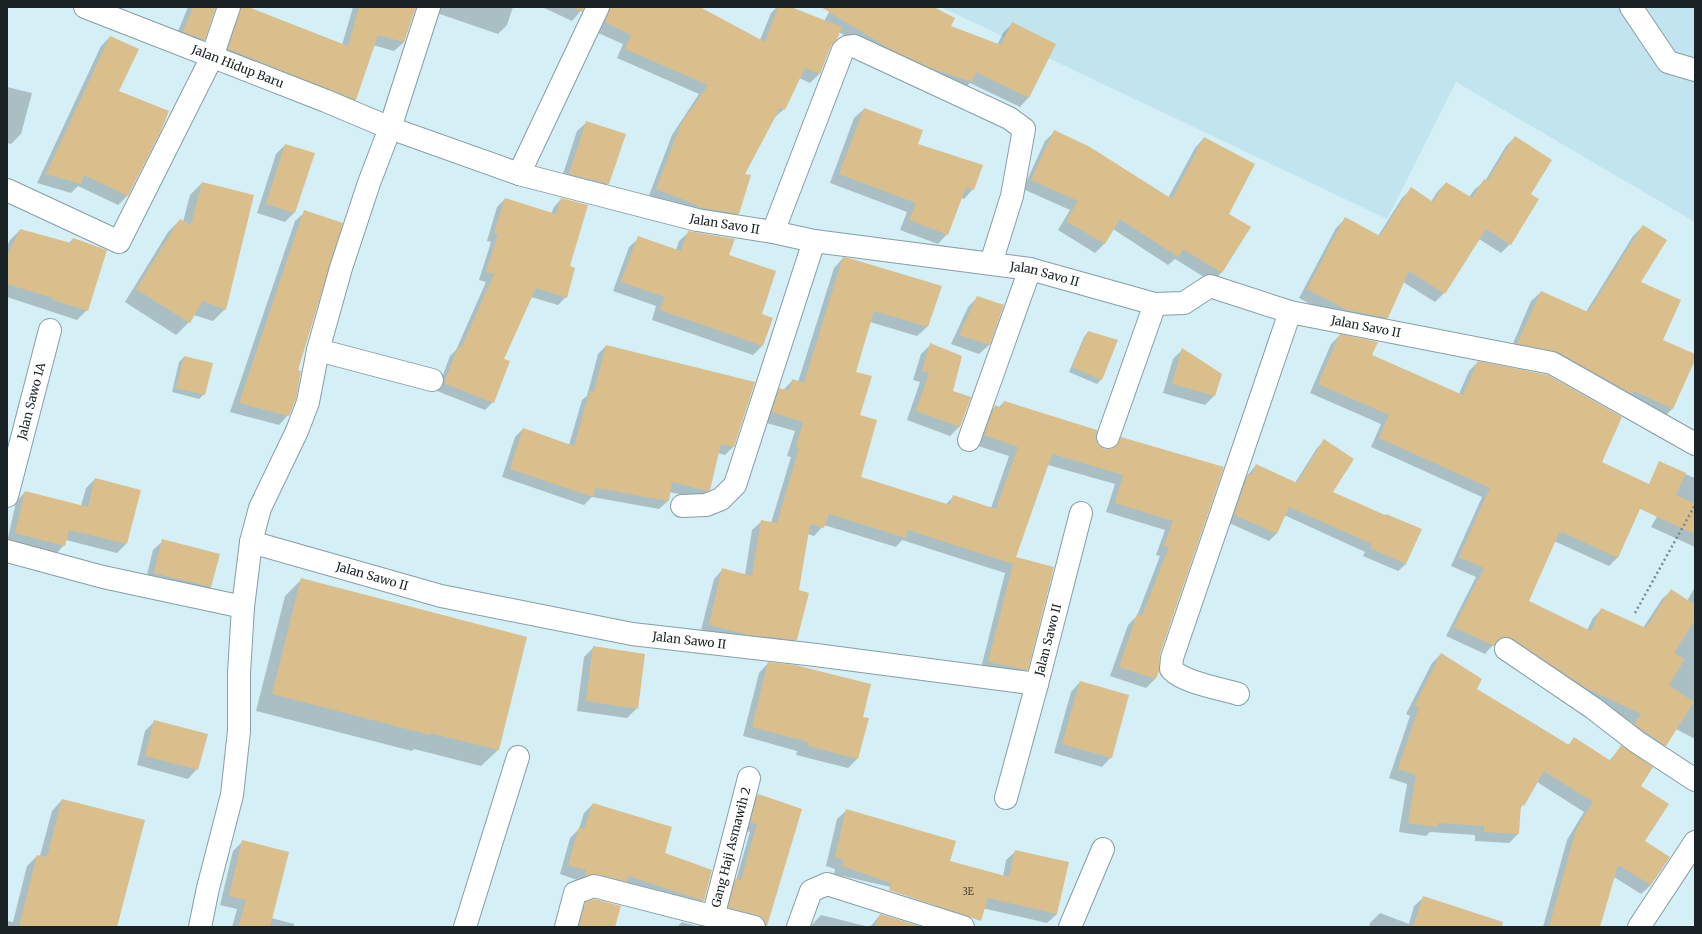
<svg xmlns="http://www.w3.org/2000/svg" width="1702" height="934" font-family="Merriweather,serif">
<style>
.built{fill:#c2e4ee}
.shadow{fill:#0003}
.building{fill:#dabf8d}
.lines{fill:none;stroke-linecap:round;stroke-linejoin:round}
.minor-casing{stroke:#869ea5;stroke-width:24}
.path{stroke:#77888d;stroke-width:2.5;stroke-dasharray:2 3;stroke-linecap:butt}
.minor{stroke:#fff;stroke-width:22}
.labels{text-anchor:middle;stroke-width:4;stroke-linejoin:round;paint-order:stroke}
.number-label{font-size:10px;fill:#494a3f}
.street-label{font-size:12px;fill:#192325;stroke:#d5eff6}
</style>
<rect width="100%" height="100%" fill="#d5eff6"/>
<polygon class="built" points="941,7 1695,7 1695,222 1456,82 1387,219"/>
<g class="shadow">
<polygon points="188,7 215,7 204,40 194,49 174,41"/>
<polygon points="353,7 415,7 404,42 394,51 373,45 355,100 346,109 219,58 232,21 241,11 342,45"/>
<polygon points="428,7 513,7 507,25 498,34 431,11"/>
<polygon points="542,7 584,7 572,21"/>
<polygon points="597,7 703,7 702,9 760,40 771,13 777,7 788,7 824,21 832,7 908,7 949,26 997,45 1003,33 1012,24 1055,45 1028,98 1020,107 970,83 962,91 879,57 839,32 830,45 819,74 810,83 799,78 784,109 774,118 744,174 738,213 729,223 648,198 672,135 699,94 617,58 623,44 596,32"/>
<polygon points="110,37 118,91 160,130 127,196 118,205 78,186 71,193 37,183 101,46"/>
<polygon points="7,87 32,93 21,134 11,144 7,143"/>
<polygon points="864,109 917,145 973,189 964,199 961,198 947,234 938,244 900,230 907,212 830,183 854,118"/>
<polygon points="587,122 624,134 608,184 598,193 560,183 577,131"/>
<polygon points="1054,132 1168,198 1195,148 1204,138 1228,214 1249,227 1221,273 1212,282 1175,259 1168,265 1113,229 1105,243 1095,253 1058,230 1070,210 1023,189 1045,141"/>
<polygon points="1515,137 1529,194 1510,244 1501,253 1479,239 1444,293 1435,302 1403,282 1387,318 1378,327 1338,319 1299,298 1336,228 1345,219 1378,236 1402,198 1411,189 1431,202 1437,192 1446,183 1469,197 1475,189 1485,181 1506,146"/>
<polygon points="285,145 294,213 285,222 257,213 276,154"/>
<polygon points="202,183 225,309 213,321 194,315 189,322 176,335 125,302 168,232 180,220 183,222 190,195"/>
<polygon points="505,199 551,214 554,207 561,199 569,267 566,297 558,305 531,297 503,360 493,402 485,410 437,391 450,356 456,350 486,282 479,280 491,242 487,241 497,207"/>
<polygon points="305,212 296,371 288,415 279,425 230,412 295,221"/>
<polygon points="1643,226 1639,282 1662,341 1695,355 1673,408 1663,418 1509,353 1531,301 1541,292 1586,312 1633,236"/>
<polygon points="20,230 68,244 73,239 87,310 77,320 7,297 7,246 10,240"/>
<polygon points="689,232 728,256 761,315 772,318 762,346 753,355 652,320 656,306 613,291 629,247 639,238 676,250 679,241"/>
<polygon points="843,258 940,286 927,327 917,336 870,322 854,372 859,416 859,478 946,504 954,496 991,508 1009,456 975,445 986,416 995,407 998,408 1004,402 1095,440 1098,446 1104,450 1111,450 1122,438 1223,468 1159,654 1155,679 1146,688 1110,676 1128,625 1137,616 1160,556 1156,555 1165,530 1106,512 1115,484 1048,465 1015,558 1027,670 1017,679 980,672 1005,573 902,540 896,547 824,525 814,536 808,534 798,591 796,640 787,649 700,634 714,579 723,569 745,575 752,530 762,521 771,523 791,457 787,456 795,431 763,422 770,399 780,389 783,390 792,381 798,382 834,268"/>
<polygon points="977,298 1003,305 989,345 979,354 951,344 968,307"/>
<polygon points="1088,332 1101,380 1097,384 1069,372 1084,337"/>
<polygon points="1340,335 1371,355 1459,394 1469,371 1478,362 1601,463 1618,557 1609,566 1554,541 1528,602 1587,630 1593,618 1602,609 1643,628 1662,599 1671,591 1687,601 1695,587 1695,739 1676,729 1665,746 1657,754 1626,733 1633,723 1576,696 1498,645 1492,646 1485,654 1446,636 1476,577 1451,566 1482,497 1371,447 1381,424 1310,393 1331,344"/>
<polygon points="930,345 951,392 960,426 950,436 907,420 920,382 913,380 921,354"/>
<polygon points="606,346 754,383 733,447 725,455 718,453 709,490 700,498 669,492 668,501 659,509 592,497 584,505 502,477 515,437 523,429 569,445 582,400 587,396 598,354"/>
<polygon points="1182,350 1214,396 1205,405 1163,393 1173,359"/>
<polygon points="184,357 204,394 199,399 172,392 179,362"/>
<polygon points="1324,441 1331,493 1384,516 1406,564 1398,571 1363,556 1365,552 1284,515 1276,534 1269,541 1227,522 1241,483 1256,465 1295,483 1317,448"/>
<polygon points="1685,474 1695,478 1695,547 1651,527 1676,483"/>
<polygon points="95,479 126,544 117,553 66,540 64,545 55,555 7,542 16,502 25,492 81,506 86,488"/>
<polygon points="163,541 219,555 211,587 201,596 145,582 153,550"/>
<polygon points="301,580 526,638 498,750 481,766 414,749 412,751 256,711 285,596"/>
<polygon points="594,647 637,708 627,718 577,711 584,657"/>
<polygon points="1441,654 1476,689 1568,745 1574,739 1609,761 1621,747 1640,786 1643,842 1651,885 1641,894 1614,877 1599,927 1543,927 1567,840 1584,812 1537,782 1520,809 1518,834 1509,843 1475,841 1475,835 1430,832 1426,836 1399,832 1407,784 1389,778 1410,716 1406,714 1432,663"/>
<polygon points="768,663 861,718 858,758 848,768 796,755 797,751 743,736 759,673"/>
<polygon points="1080,682 1111,757 1102,767 1054,753 1071,692"/>
<polygon points="155,721 197,769 188,779 137,765 145,731"/>
<polygon points="758,795 801,809 766,927 755,927 721,915 728,887 736,880 750,832 743,830 750,803"/>
<polygon points="62,800 111,927 7,927 7,921 13,922 27,866 37,856 40,856 52,811"/>
<polygon points="593,804 663,854 711,871 703,901 694,910 576,885 577,880 560,874 570,838 579,829 584,813"/>
<polygon points="847,810 949,862 1003,877 1006,860 1016,851 1057,914 1047,923 834,874 835,869 826,866 837,819"/>
<polygon points="243,841 271,918 294,924 294,927 232,927 237,909 220,905 233,851"/>
<polygon points="1424,897 1450,927 1369,927 1370,923 1380,913 1409,924 1414,906"/>
<polygon points="586,903 614,927 572,927 576,913"/>
<polygon points="821,915 869,927 810,927"/>
<polygon points="880,915 919,927 870,927"/>
<polygon points="682,922 700,927 677,927"/>
</g>
<g class="building">
<polygon points="193,7 216,7 205,40 183,32"/>
<polygon points="241,7 248,7 348,46 359,7 416,7 404,42 378,35 356,100 228,49"/>
<polygon points="571,7 584,7 582,12"/>
<polygon points="610,7 700,7 765,42 778,7 791,7 842,27 837,39 831,46 820,74 805,68 785,110 780,108 745,174 751,175 739,214 697,207 697,205 656,189 681,124 708,85 625,49 631,35 605,22"/>
<polygon points="821,7 934,7 955,18 951,26 1001,45 1012,22 1056,44 1029,98 976,72 972,82 928,67 888,48"/>
<polygon points="110,36 139,49 119,91 169,111 161,131 128,196 84,175 81,184 46,174"/>
<polygon points="864,108 923,130 918,144 983,165 974,190 966,187 948,235 909,220 916,203 839,174"/>
<polygon points="586,121 626,134 609,184 569,174"/>
<polygon points="1054,130 1090,147 1172,199 1204,137 1255,164 1229,214 1251,227 1222,273 1183,249 1178,257 1120,219 1105,244 1066,221 1078,201 1031,180"/>
<polygon points="1515,136 1552,160 1531,194 1539,199 1511,245 1486,229 1445,294 1409,271 1388,318 1347,310 1307,289 1345,217 1380,236 1411,187 1433,202 1446,182 1472,198 1484,179 1487,181"/>
<polygon points="285,144 315,153 295,213 266,204"/>
<polygon points="202,182 254,195 226,310 203,301 190,323 136,289 180,219 191,225"/>
<polygon points="505,198 556,214 561,198 588,205 570,266 575,268 567,298 536,288 504,359 510,361 494,403 444,383 458,347 461,348 494,274 486,272 498,234 494,233"/>
<polygon points="304,210 343,223 298,370 301,371 296,399 289,416 239,403"/>
<polygon points="1643,225 1667,240 1641,282 1681,300 1663,340 1695,354 1695,360 1673,409 1634,391 1632,394 1558,352 1517,344 1541,291 1588,312"/>
<polygon points="20,229 71,243 73,238 107,250 88,311 53,300 53,298 7,284 7,256"/>
<polygon points="688,231 735,239 729,255 776,271 762,314 773,318 763,346 660,310 665,297 621,282 638,236 681,251"/>
<polygon points="843,257 852,259 942,286 928,327 874,311 856,372 872,376 860,415 877,420 861,477 950,505 953,495 996,509 1018,447 984,435 995,405 1001,408 1004,401 1097,430 1096,440 1099,445 1104,449 1111,449 1116,447 1121,437 1224,467 1160,654 1159,671 1156,679 1119,667 1137,614 1142,616 1169,547 1164,546 1173,521 1115,503 1123,475 1052,454 1016,557 1054,567 1028,670 988,662 1013,564 908,530 906,538 829,514 824,528 810,524 799,590 809,593 797,640 749,635 709,625 722,568 752,576 761,520 777,523 799,448 796,447 803,422 772,412 779,388 789,391 792,379 804,383"/>
<polygon points="977,296 1004,305 990,345 959,335"/>
<polygon points="1088,331 1118,340 1102,380 1072,367"/>
<polygon points="1340,334 1378,342 1372,355 1463,395 1478,361 1548,375 1622,417 1602,462 1649,484 1659,461 1686,473 1676,495 1695,504 1695,534 1640,509 1618,558 1562,532 1561,534 1559,533 1529,601 1591,631 1601,608 1646,628 1671,589 1695,605 1695,620 1674,653 1685,659 1669,685 1694,702 1666,746 1634,724 1641,714 1586,688 1513,639 1507,637 1501,638 1496,642 1494,646 1454,627 1484,568 1459,557 1490,488 1379,438 1389,415 1318,384"/>
<polygon points="930,343 962,356 953,391 971,397 960,427 916,411 929,373 922,371"/>
<polygon points="606,345 755,382 734,447 721,444 710,490 707,491 672,482 669,501 596,488 593,497 510,469 523,428 574,446 590,391 594,392"/>
<polygon points="1182,348 1222,374 1215,396 1172,384"/>
<polygon points="184,356 213,363 205,395 176,388"/>
<polygon points="1324,439 1354,459 1333,492 1385,515 1386,514 1422,529 1406,564 1370,548 1372,544 1289,507 1277,534 1234,515 1248,474 1252,475 1256,464 1297,483"/>
<polygon points="95,478 141,490 127,544 69,530 65,546 15,533 25,491 88,507"/>
<polygon points="162,539 220,554 211,587 154,573"/>
<polygon points="301,578 527,637 499,750 430,733 430,735 272,694"/>
<polygon points="593,646 645,654 638,709 586,701"/>
<polygon points="1441,653 1482,679 1477,689 1569,745 1574,737 1611,761 1621,745 1653,767 1641,786 1669,804 1645,841 1670,857 1651,885 1618,865 1600,927 1549,927 1576,830 1593,802 1544,771 1524,806 1521,804 1519,834 1484,832 1484,826 1437,823 1437,827 1408,823 1416,775 1398,769 1419,707 1415,705"/>
<polygon points="768,662 795,665 871,684 863,717 869,718 858,759 808,746 808,742 752,727"/>
<polygon points="1080,681 1129,695 1112,758 1062,744"/>
<polygon points="154,720 208,734 198,770 145,756"/>
<polygon points="758,794 802,809 767,926 763,918 757,915 728,908 736,878 741,880 757,824 750,822"/>
<polygon points="62,799 145,820 117,927 19,927 37,855 47,857"/>
<polygon points="593,803 672,827 665,853 712,870 704,901 628,876 627,882 597,874 585,876 586,870 568,865 579,827 584,829"/>
<polygon points="846,809 956,841 950,861 1009,877 1015,850 1069,862 1057,914 988,898 981,921 889,890 891,883 842,866 844,860 835,857"/>
<polygon points="242,840 289,852 270,927 238,927 246,900 229,896"/>
<polygon points="1423,896 1503,922 1502,927 1413,927"/>
<polygon points="595,899 621,906 615,927 579,927 585,902"/>
<polygon points="880,914 922,927 875,927"/>
</g>
<g class="lines">
<defs>
<g id="minor">
<path id="s1" d="M85,7l241,94 64,27 -21,55 -28,85 -23,82 -10,52 -11,29 -37,77 -9,34 -8,65 -4,66v58l-7,64 -24,93 -8,39"/>
<path id="s2" d="M429,7l-39,121 129,46 178,46 76,12 41,9 216,28 125,35 29,-1 26,-17 80,26 262,51 143,81"/>
<polyline points="1631,7 1668,62 1695,70"/>
<polyline points="519,174 598,7"/>
<polyline points="7,190 119,242 212,57 229,7"/>
<polyline points="773,232 843,50 847,47 854,46 1009,118 1024,129 1012,196 991,263"/>
<polyline points="318,350 432,380"/>
<polyline points="1108,437 1155,304"/>
<polyline points="969,440 1030,269"/>
<path id="s3" d="M7,496l43,-166"/>
<polyline points="682,506 706,505 721,499 735,485 814,241"/>
<path id="s4" d="M251,542l190,54 191,38 184,21 221,29 44,-171"/>
<polyline points="7,551 103,577 243,607"/>
<polyline points="1506,649 1593,708 1637,742 1695,780"/>
<path d="M1238,694c-19,-6 -54,-11 -67,-25l1,-11 118,-346"/>
<polyline points="1006,798 1037,684"/>
<path id="s5" d="M713,917l36,-139"/>
<polyline points="465,927 518,757"/>
<polyline points="566,927 575,893 594,886 754,927"/>
<polyline points="798,927 811,891 827,884 963,927"/>
<polyline points="1070,927 1103,849"/>
<polyline points="1639,927 1695,842"/>
</g>
</defs>
<use href="#minor" class="minor-casing"/>
<polyline class="path" points="1635,613 1695,505"/>
<use href="#minor" class="minor"/>
</g>
<g class="labels">
<g class="number-label">
<text x="968" y="895">3E</text>
</g>
<g class="street-label">
<text dy="4" stroke="none"><textPath href="#s1" startOffset="164">Jalan Hidup Baru</textPath></text>
<text dy="4" stroke="none"><textPath href="#s2" startOffset="476">Jalan Savo II</textPath></text>
<text dy="4" stroke="none"><textPath href="#s2" startOffset="800">Jalan Savo II</textPath></text>
<text dy="4" stroke="none"><textPath href="#s2" startOffset="1136">Jalan Savo II</textPath></text>
<text dy="4" stroke="none"><textPath href="#s3" startOffset="98">Jalan Sawo 1A</textPath></text>
<text dy="4" stroke="none"><textPath href="#s4" startOffset="126">Jalan Sawo II</textPath></text>
<text dy="4" stroke="none"><textPath href="#s4" startOffset="846">Jalan Sawo II</textPath></text>
<text dy="4" stroke="none"><textPath href="#s4" startOffset="450">Jalan Sawo II</textPath></text>
<text dy="4" stroke="none"><textPath href="#s5" startOffset="72">Gang Haji Asmawih 2</textPath></text>
</g>
</g>
<rect width="1702" height="934" fill="none" stroke="#192325" stroke-width="16"/>
</svg>
